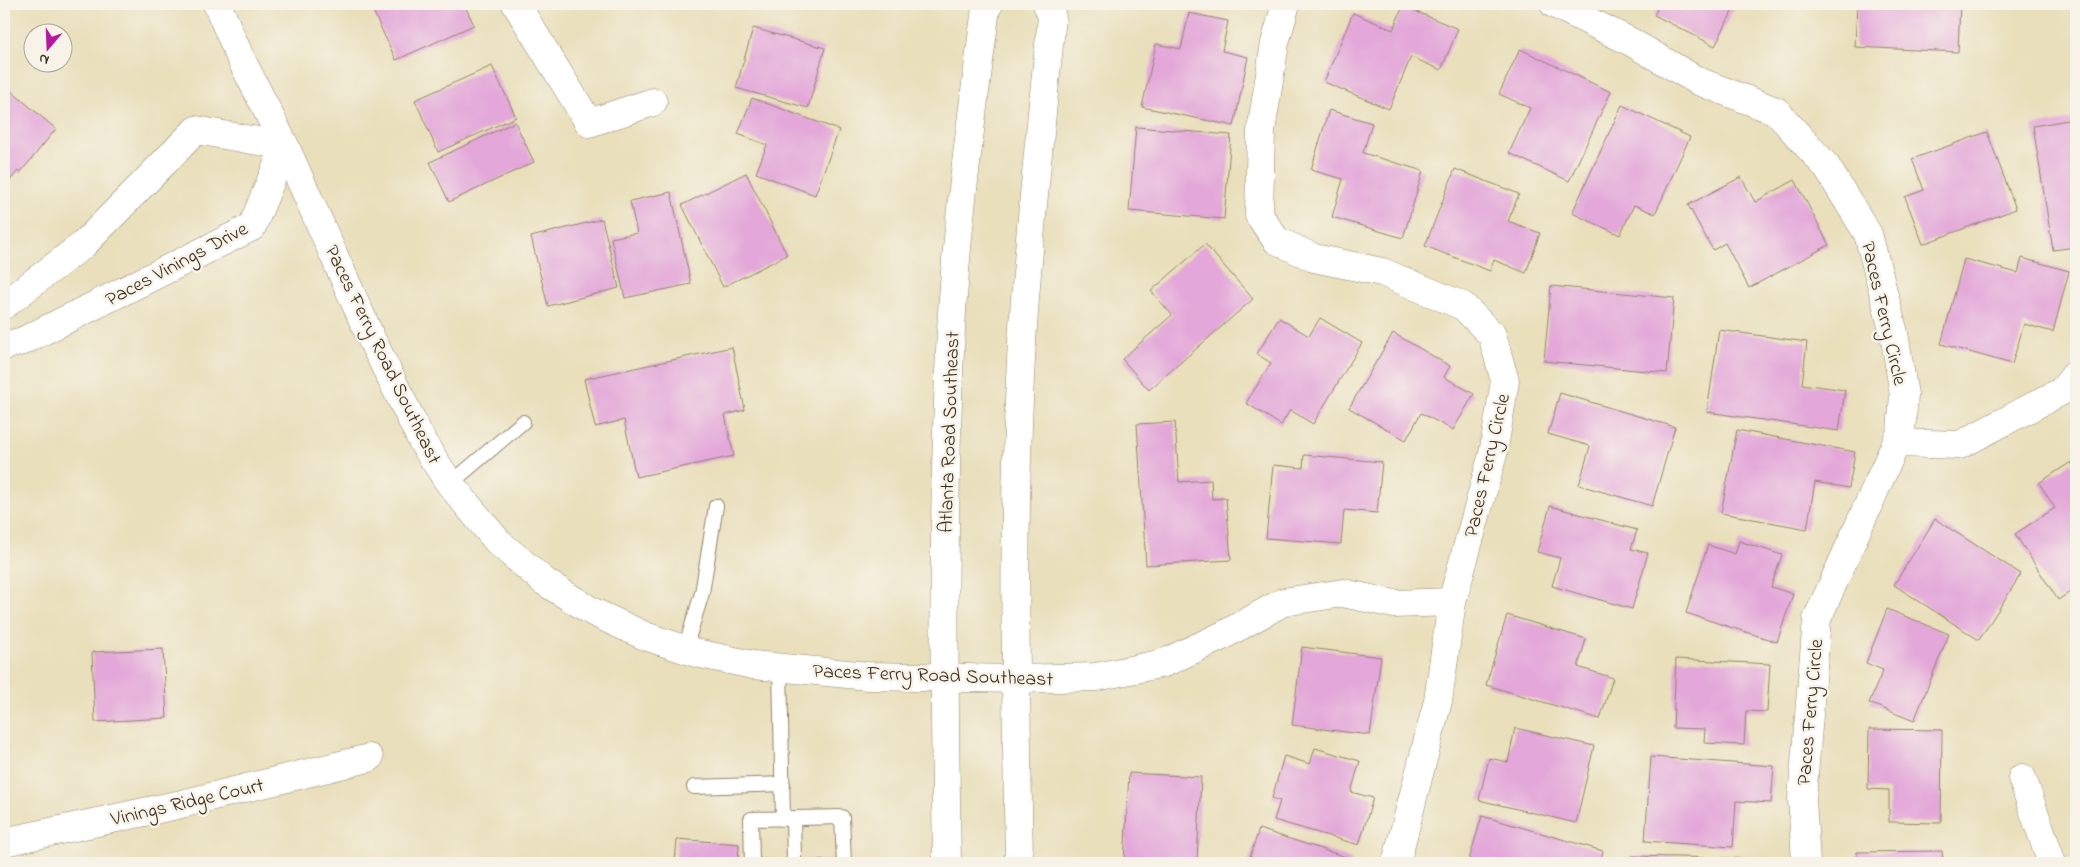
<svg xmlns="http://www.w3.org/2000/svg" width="2080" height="867" font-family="'Indie Flower',sans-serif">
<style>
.building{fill:#e3a7d9}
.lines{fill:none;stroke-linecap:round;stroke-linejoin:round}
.lane-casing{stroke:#92846c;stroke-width:16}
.street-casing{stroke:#92846c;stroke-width:29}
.secondary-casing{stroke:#92846c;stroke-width:29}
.lane{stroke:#fff;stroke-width:14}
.street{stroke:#fff;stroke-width:28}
.secondary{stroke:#fff;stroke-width:28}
.labels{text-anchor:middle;stroke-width:5;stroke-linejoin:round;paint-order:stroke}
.street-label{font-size:20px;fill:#3b2a1e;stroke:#f7f3e8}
</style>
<rect width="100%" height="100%" fill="#f7f3e8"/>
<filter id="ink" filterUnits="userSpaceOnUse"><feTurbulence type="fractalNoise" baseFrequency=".02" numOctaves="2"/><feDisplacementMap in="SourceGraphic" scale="10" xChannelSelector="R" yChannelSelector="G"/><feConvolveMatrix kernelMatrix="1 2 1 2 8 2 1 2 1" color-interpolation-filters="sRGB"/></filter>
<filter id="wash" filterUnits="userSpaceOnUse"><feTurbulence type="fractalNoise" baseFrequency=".0096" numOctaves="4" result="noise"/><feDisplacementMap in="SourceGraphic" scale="20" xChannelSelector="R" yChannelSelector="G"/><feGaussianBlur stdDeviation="1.12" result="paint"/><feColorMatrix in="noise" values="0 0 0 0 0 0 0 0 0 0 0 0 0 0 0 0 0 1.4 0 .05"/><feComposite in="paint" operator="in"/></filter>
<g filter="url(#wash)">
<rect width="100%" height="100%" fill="#e9dfbb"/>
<g id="blocks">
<g class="building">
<polygon points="383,4 464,4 474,25 396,60 372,9"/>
<polygon points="1660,4 1736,4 1715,46 1654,15"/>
<polygon points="1857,4 1960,4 1958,52 1855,47"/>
<polygon points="1403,6 1458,29 1441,70 1411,57 1389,109 1324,82 1353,13 1393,30"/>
<polygon points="1189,13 1228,21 1222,51 1248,57 1234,126 1142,107 1156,44 1181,49"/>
<polygon points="753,28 825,48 808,108 736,88"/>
<polygon points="1520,49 1611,92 1569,181 1509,153 1530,108 1499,94"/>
<polygon points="492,66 516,117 438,152 415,100"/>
<polygon points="4,85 56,129 20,173 18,171 4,187"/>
<polygon points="752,98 839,130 815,195 756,173 767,145 738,134"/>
<polygon points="1622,105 1690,137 1655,214 1634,205 1620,235 1572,213"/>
<polygon points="1329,110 1372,123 1363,153 1423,171 1403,238 1332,217 1343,179 1311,170"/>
<polygon points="2074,119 2076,135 2076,247 2053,250 2033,126"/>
<polygon points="515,122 534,162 449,202 430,162"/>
<polygon points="1136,127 1231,135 1224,219 1129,211"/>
<polygon points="1987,132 2016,209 1923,244 1905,197 1924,190 1912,159"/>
<polygon points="1455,169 1519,194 1508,221 1540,233 1526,273 1494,260 1490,271 1425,246"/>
<polygon points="746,173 787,255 723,287 682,205"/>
<polygon points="1741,177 1755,202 1795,180 1829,245 1749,288 1725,243 1713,250 1688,205"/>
<polygon points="671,192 691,284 625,298 611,238 637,233 630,201"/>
<polygon points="602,219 619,288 548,306 531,237"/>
<polygon points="1205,244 1253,299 1149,390 1122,359 1172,315 1151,291"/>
<polygon points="2022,258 2069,271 2053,332 2024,324 2012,364 1941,344 1964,259 2018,273"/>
<polygon points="1551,286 1674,298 1667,373 1544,361"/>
<polygon points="1279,318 1309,336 1320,318 1362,343 1313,424 1290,410 1281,425 1246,403 1271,363 1257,354"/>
<polygon points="1719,330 1807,342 1802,384 1845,390 1839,431 1707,412"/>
<polygon points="1393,333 1450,366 1444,377 1474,394 1453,430 1421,413 1406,440 1349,408"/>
<polygon points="732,347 745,410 725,415 734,456 636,477 624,420 595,427 584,379"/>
<polygon points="1560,393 1675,427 1652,506 1579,485 1590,446 1548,434"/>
<polygon points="1175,422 1179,482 1211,480 1212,499 1226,498 1231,560 1146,565 1137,424"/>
<polygon points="1737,430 1855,452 1849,488 1815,482 1807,529 1721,513"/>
<polygon points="1304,455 1382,462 1377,513 1344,510 1341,544 1266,538 1273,465 1303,468"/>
<polygon points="2071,462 2076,471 2076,588 2058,600 2015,534 2055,508 2039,483"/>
<polygon points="1550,506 1637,530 1631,549 1648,553 1632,609 1552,586 1560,558 1537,552"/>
<polygon points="1935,519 2021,574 1979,640 1894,585"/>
<polygon points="1739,541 1782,555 1771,587 1793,594 1777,642 1686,613 1708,545 1735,554"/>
<polygon points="1887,609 1949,634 1914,721 1869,703 1883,670 1866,663"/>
<polygon points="1507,615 1586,639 1578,667 1613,678 1600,719 1486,685"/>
<polygon points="1302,647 1381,657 1370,735 1292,725"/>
<polygon points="163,649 167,718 95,722 92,652"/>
<polygon points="1676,659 1770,664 1767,712 1746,711 1744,745 1704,743 1705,729 1673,728"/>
<polygon points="1515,728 1594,746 1576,823 1479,800 1489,758 1508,762"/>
<polygon points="1869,729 1942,730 1941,823 1889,822 1889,790 1868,789"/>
<polygon points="1315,748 1360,761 1351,792 1373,798 1359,845 1274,820 1280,801 1272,798 1284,756 1310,764"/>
<polygon points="1651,757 1774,766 1771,803 1736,801 1733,847 1645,841"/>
<polygon points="1129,773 1201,777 1197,862 1167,860 1167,863 1124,863"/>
<polygon points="1482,816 1603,851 1600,863 1468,863"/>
<polygon points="1259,829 1352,859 1350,863 1248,863"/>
<polygon points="677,839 739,844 738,863 675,863"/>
<polygon points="1942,851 1943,863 1857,863 1857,852"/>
<polygon points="1632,856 1770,859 1770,863 1632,863"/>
<polygon points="759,859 835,861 835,863 759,863"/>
</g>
</g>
</g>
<g filter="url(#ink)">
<use href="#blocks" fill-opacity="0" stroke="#92846c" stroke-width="1"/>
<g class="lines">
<defs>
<g id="lane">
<polyline points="450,484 523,422"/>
<polyline points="685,649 702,593 716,506"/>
<polyline points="780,667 783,819"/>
<polyline points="694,787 783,784"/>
<polyline points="793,818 794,860"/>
<polyline points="752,863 751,819 842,817 844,863"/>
</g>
<g id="street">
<polyline points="516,4 589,123 653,102"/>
<polyline points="1286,4 1275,43 1261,131 1259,215 1276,240 1314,258 1382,272 1463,306 1492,335 1505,381 1493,454 1452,602 1438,701 1396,863"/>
<polyline points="1554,4 1631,42 1698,81 1776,111 1826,166 1868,234 1894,333 1904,395 1901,432 1817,619 1802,799 1806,863"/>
<polyline points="4,305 84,244 196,130 285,146 252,227 23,341 4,346"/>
<polyline points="1896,443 1960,445 2062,391 2076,374"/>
<polyline points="1015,679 1096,677 1164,663 1224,635 1283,602 1343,593 1394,604 1452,602"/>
<polyline points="2022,778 2052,863"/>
<polyline points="4,842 177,805 369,758"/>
</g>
<g id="secondary">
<polyline points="217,4 240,57 285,146 371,338 423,443 450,484 498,542 545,582 593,612 645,636 696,653 753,665 868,676 1015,679"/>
<path d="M947,863c-3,-178 -5,-356 4,-534 6,-108 21,-215 35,-321l3,-4"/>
<path d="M1019,863c-3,-178 -8,-358 4,-536 7,-104 18,-207 29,-310l-5,-13"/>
</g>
</defs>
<use href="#lane" class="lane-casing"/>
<use href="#street" class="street-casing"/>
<use href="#secondary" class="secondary-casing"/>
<use href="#lane" class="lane"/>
<use href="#street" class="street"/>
<use href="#secondary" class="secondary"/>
</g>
</g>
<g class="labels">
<g class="street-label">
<text transform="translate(176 263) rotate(-28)" y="7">Paces Vinings Drive</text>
<text transform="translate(1885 313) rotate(77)" y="7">Paces Ferry Circle</text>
<text transform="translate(384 354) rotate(64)" y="7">Paces Ferry Road Southeast</text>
<text transform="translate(948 432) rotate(-88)" y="7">Atlanta Road Southeast</text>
<text transform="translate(1486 465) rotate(-77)" y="7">Paces Ferry Circle</text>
<text transform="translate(933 674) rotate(2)" y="7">Paces Ferry Road Southeast</text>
<text transform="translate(1809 712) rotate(-85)" y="7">Paces Ferry Circle</text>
<text transform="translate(187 801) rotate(-13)" y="7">Vinings Ridge Court</text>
</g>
</g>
<rect width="2080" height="867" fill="none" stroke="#f7f3e8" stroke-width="20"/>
<g transform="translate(48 48) rotate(199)"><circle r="24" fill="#f7f3e8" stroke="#aca397"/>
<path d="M0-4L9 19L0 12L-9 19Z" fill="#b5179e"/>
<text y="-8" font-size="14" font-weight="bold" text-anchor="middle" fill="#3b2a1e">N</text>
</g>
</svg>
